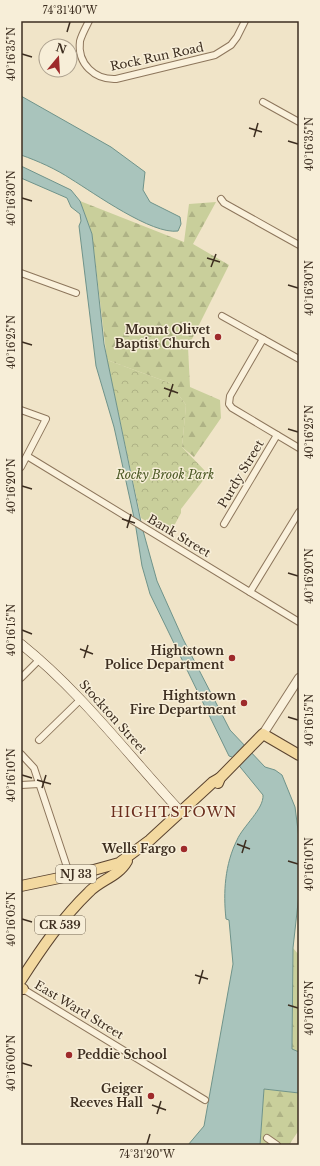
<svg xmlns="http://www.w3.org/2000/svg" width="320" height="1166" font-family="'Libre Baskerville',serif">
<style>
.forest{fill:url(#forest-firs)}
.park{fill:url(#park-crowns)}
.water{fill:#a9c4bc;stroke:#6f938a}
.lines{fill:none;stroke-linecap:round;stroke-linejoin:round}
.minor-casing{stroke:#8d765c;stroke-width:8}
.tertiary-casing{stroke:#8d765c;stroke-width:10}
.secondary-casing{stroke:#6f573f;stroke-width:10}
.primary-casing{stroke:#5b4430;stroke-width:12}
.minor{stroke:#faf1dc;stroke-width:6}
.tertiary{stroke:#faf1dc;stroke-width:8}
.secondary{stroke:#faf1dc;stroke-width:9}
.primary{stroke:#f3d9a0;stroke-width:10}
.ticks{fill:none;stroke:#3d2e20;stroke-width:1.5}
.poi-dot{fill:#9e2a2b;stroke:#f7eed8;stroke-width:1.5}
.labels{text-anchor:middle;stroke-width:3;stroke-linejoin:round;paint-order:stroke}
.shield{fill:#f7eed8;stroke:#756857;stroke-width:1}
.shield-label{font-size:11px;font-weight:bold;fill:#3d2e20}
.street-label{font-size:12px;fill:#3d2e20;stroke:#f7eed8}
.poi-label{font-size:12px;font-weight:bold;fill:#3d2e20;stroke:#f7eed8;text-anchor:end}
.park-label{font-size:12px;font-style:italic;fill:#4d5a26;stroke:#f7eed8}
.quarter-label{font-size:14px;letter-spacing:1px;fill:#6b2e1e;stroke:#f7eed8}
.neatline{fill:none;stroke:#3d2e20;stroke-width:1.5}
.ticks-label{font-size:10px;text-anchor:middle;fill:#3d2e20}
</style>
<defs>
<pattern id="forest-firs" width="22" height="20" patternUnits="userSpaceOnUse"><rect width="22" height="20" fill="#c9cf9b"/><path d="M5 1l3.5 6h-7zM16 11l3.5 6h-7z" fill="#aeb285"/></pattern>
<pattern id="park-crowns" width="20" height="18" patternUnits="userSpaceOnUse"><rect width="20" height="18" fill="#c9cf9b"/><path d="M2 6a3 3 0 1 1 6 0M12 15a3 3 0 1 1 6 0" fill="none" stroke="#aeb285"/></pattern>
</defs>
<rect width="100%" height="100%" fill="#f0e4c8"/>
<g class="forest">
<polygon points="80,201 184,242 189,204 216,202 193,244 229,265 188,347 190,387 220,400 221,418 194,457 182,447 186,405 170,383 107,360 92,234"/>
<polygon points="293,948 299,955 299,1052 292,1050"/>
<polygon points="264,1089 299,1093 299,1130 289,1145 260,1145"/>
</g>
<polygon class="park" points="107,360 170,383 186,405 182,447 208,474 181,509 181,513 169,535 141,518"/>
<g class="water">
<path d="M21,96l90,51 34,25 -2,18 7,12 30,15 1,7 -3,7c-26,4 -84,-38 -107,-52 -15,-10 -33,-18 -50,-24z"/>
<path d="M21,166l50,24 9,11 12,33 12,110 38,183 15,54 26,58 47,91 35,37 10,3 7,5 13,32 4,31v56l-6,54 -1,101 7,3v41l-35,-4 -4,56h-72l16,-19 29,-162 -4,-44 -3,-1c-3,-27 -1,-55 11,-79 6,-14 27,-31 26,-45l-31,-38 -3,-1 -79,-162 -8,-28 -7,-44 -21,-95 -18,-61 -17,-140 2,-5 -1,-7 -9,-7 -4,-9 -46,-20z"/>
</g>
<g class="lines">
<defs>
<g id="minor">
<path d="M89,21c-3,6 -7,13 -9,20 -3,23 15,39 36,38l99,-24 16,-10 6,-8 8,-16"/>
<polyline points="263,102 299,122"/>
<polyline points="221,199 224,203 299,245"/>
<polyline points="21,273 76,293"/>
<polyline points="222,316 299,359"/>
<polyline points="263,339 230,396 229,404 232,408 299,448"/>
<polyline points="21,410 46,419 21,467"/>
<polyline points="27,456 299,622"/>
<polyline points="224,524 277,435"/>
<polyline points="250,592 299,512"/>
<polyline points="21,678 40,659"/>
<polyline points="39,740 81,699"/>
<polyline points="21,754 34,768 70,876"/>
<polyline points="21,785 39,784"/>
<polyline points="23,989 205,1100"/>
<polyline points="267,1138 277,1145"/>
</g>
<polyline id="tertiary" points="263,734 299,678"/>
<path id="secondary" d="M21,644c61,49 107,111 160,168"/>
<g id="primary">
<polyline points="218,783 220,778 263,734 299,755"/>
<polyline points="21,886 83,873 119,863 150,840 213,782 220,778"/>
<path d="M21,980c20,-31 41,-62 68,-88 11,-12 29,-15 38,-31"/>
<polyline points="21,988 23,989"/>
</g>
</defs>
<use href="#minor" class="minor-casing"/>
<use href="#tertiary" class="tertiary-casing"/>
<use href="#secondary" class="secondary-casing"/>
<use href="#primary" class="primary-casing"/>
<use href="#minor" class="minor"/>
<use href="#tertiary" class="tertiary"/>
<use href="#secondary" class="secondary"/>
<use href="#primary" class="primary"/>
</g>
<path class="ticks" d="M67,32l3,-10M22,54l10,3M249,128l13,4M254,137l4,-14M288,141l10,3M22,198l10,3M207,258l13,4M211,267l5,-13M288,285l10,3M22,342l10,3M164,388l14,5M169,397l4,-13M288,429l10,3M22,486l10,3M122,519l13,4M127,528l4,-14M288,573l10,3M22,630l10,4M80,649l13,5M84,658l4,-13M288,717l10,3M22,775l10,3M37,780l14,4M42,788l4,-13M237,844l13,5M242,853l4,-13M288,861l10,3M22,919l10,3M195,975l13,4M199,984l4,-14M288,1005l10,3M22,1063l10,3M152,1105l14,5M157,1114l4,-13M147,1144l3,-10"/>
<g class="poi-dot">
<circle cx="218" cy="337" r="4"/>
<circle cx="232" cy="658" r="4"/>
<circle cx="244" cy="703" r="4"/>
<circle cx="184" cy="849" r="4"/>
<circle cx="69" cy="1055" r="4"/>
<circle cx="151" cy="1096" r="4"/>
</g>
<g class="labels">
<g class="shield">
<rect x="56" y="865" width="40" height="18" rx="3"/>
<rect x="35" y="916" width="50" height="18" rx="3"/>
</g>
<g class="shield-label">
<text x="76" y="878">NJ 33</text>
<text x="60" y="929">CR 539</text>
</g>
<g class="street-label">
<text transform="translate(157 57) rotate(-12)" y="4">Rock Run Road</text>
<text transform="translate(241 474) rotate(-59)" y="4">Purdy Street</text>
<text transform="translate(179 536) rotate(31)" y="4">Bank Street</text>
<text transform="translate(113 717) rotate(48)" y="4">Stockton Street</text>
<text transform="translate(79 1010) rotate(31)" y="4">East Ward Street</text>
</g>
<g class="poi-label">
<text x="210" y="334">Mount Olivet<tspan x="210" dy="14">Baptist Church</tspan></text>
<text x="224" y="655">Hightstown<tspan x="224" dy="14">Police Department</tspan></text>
<text x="236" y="700">Hightstown<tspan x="236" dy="14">Fire Department</tspan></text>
<text x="176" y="853">Wells Fargo</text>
<text x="77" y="1059" text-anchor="start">Peddie School</text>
<text x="143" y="1093">Geiger<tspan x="143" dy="14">Reeves Hall</tspan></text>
</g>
<g class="park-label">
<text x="165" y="479">Rocky Brook Park</text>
</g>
<g class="quarter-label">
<text x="174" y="817">HIGHTSTOWN</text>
</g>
</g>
<rect width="320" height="1166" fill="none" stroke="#f7eed8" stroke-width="44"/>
<g transform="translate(58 58) rotate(18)"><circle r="19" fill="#f7eed8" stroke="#ada18e"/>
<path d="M0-3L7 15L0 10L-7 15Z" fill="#9e2a2b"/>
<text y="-6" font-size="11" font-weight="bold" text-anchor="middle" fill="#3d2e20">N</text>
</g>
<rect x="22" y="22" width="276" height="1122" class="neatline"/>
<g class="ticks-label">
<text x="70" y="14">74°31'40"W</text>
<text transform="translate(11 54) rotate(-90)" y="4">40°16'35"N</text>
<text transform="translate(309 144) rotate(-90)" y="4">40°16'35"N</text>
<text transform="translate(11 198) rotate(-90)" y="4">40°16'30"N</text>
<text transform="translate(309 288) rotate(-90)" y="4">40°16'30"N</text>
<text transform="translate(11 342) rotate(-90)" y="4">40°16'25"N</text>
<text transform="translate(309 432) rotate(-90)" y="4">40°16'25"N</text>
<text transform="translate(11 486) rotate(-90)" y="4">40°16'20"N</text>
<text transform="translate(309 576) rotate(-90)" y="4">40°16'20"N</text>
<text transform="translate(11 630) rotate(-90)" y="4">40°16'15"N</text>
<text transform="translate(309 720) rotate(-90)" y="4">40°16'15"N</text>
<text transform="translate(11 775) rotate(-90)" y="4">40°16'10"N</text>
<text transform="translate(309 864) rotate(-90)" y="4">40°16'10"N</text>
<text transform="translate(11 919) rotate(-90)" y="4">40°16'05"N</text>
<text transform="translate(309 1008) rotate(-90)" y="4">40°16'05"N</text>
<text transform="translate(11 1063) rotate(-90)" y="4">40°16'00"N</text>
<text x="147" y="1158">74°31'20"W</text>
</g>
</svg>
